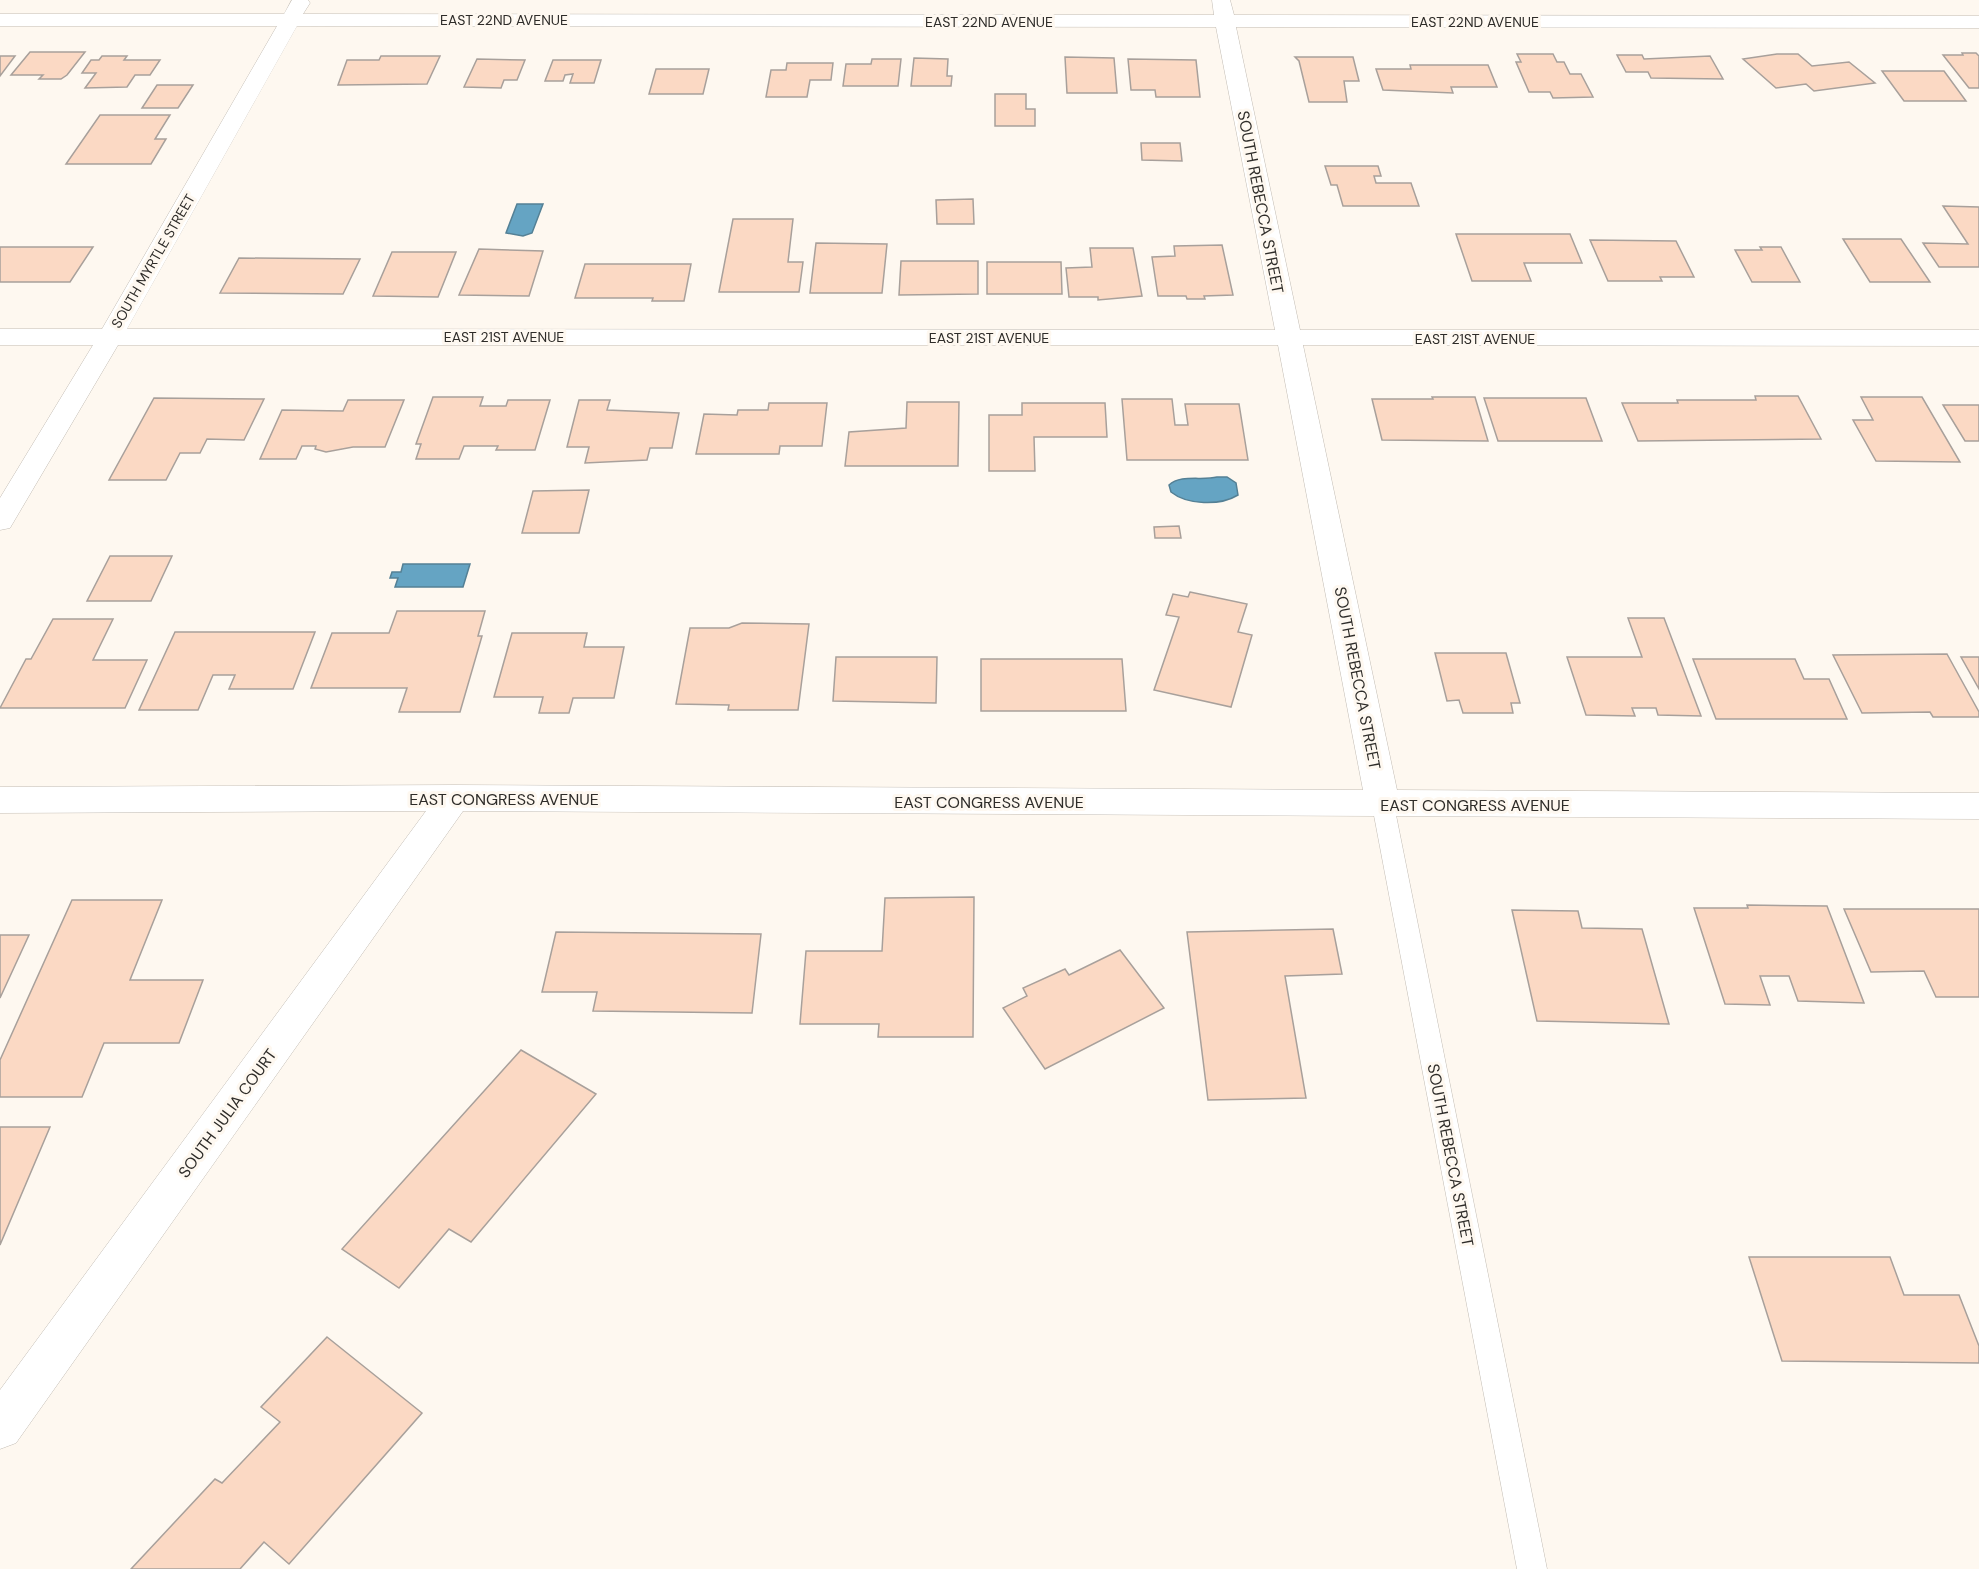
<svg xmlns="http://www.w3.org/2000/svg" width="1979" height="1569" font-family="'DM Sans',sans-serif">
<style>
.water{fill:#65a4c3;stroke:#548095;stroke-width:1.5}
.building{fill:#fbd9c4;stroke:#a8a09b;stroke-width:1.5}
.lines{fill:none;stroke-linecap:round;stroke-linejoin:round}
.lane-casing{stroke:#c2bcb4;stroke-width:1}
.street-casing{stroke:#c2bcb4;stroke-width:1}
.lane{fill:#fff;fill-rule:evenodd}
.street{fill:#fff;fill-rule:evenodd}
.labels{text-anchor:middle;stroke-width:6;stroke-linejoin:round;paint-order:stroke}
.far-street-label{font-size:14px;fill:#2e2c29;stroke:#fef8f0}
.street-label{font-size:16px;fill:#2e2c29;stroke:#fef8f0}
</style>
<rect width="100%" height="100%" fill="#fef8f0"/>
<g class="water">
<polygon points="517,204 543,204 532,233 523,236 506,233"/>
<path d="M1217,477h10l9,6 2,12c-18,11 -51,10 -67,-3l-2,-7c12,-11 33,-4 48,-8z"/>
<polygon points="403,564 470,564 463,587 395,587 398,578 390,578 392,572 401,572"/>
</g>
<g class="building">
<polygon points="30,52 85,52 67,75 61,79 39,79 43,75 11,75"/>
<polygon points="1962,53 1976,53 1979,56 1979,88 1969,88 1943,55 1963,55"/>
<polygon points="1517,54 1553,54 1557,62 1564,62 1570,74 1581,74 1593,97 1553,98 1550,92 1529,92 1516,62 1521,62"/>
<polygon points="1777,54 1798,54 1812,66 1849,62 1875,83 1814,91 1806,84 1776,88 1743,59"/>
<polygon points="1617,55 1642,55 1644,59 1710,56 1723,79 1651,78 1648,72 1626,72"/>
<polygon points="0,56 15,56 0,76"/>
<polygon points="102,56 127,56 124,60 160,60 150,75 135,75 127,87 85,88 96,73 82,73 91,60 99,60"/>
<polygon points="381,56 440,56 427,84 338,85 347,60 379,60"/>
<polygon points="1065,57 1114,58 1117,93 1067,93"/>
<polygon points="1295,57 1353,57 1359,81 1344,81 1347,102 1309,102 1299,61"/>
<polygon points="914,58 948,59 947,76 952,76 951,86 911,86"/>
<polygon points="477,59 525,60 517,80 504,80 501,88 464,87"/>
<polygon points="872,59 901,59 898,86 843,86 846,64 871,64"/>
<polygon points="1128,59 1196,60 1200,97 1156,97 1155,90 1131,90"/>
<polygon points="553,60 601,60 594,83 570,83 573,74 565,75 563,81 545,81"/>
<polygon points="787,63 833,63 831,80 810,80 807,97 766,97 771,70 786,70"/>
<polygon points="1410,65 1488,65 1497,87 1451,87 1453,93 1383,90 1376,69 1411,69"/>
<polygon points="656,69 709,69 703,94 649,94"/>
<polygon points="1882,71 1944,71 1966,101 1904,101"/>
<polygon points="157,85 193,85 178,108 142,108"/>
<polygon points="995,94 1026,94 1026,109 1035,109 1035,126 995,126"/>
<polygon points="100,115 170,115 155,139 166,139 151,164 66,164"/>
<polygon points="1141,143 1180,143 1182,161 1142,160"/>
<polygon points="1325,166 1378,166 1381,176 1374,176 1376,183 1411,183 1419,206 1343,206 1337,185 1331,185"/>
<polygon points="973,199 974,224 937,224 936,200"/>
<polygon points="1943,206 1979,207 1979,267 1939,267 1923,243 1968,244"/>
<polygon points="733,219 793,219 788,262 803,262 799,292 719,292"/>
<polygon points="1456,234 1570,234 1582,263 1524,263 1531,281 1472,281"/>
<polygon points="1843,239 1901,239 1930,282 1870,282"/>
<polygon points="1590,240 1676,241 1694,277 1660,277 1662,281 1608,281"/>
<polygon points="816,243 887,244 882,293 810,293"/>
<polygon points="1222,245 1233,295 1204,296 1205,299 1187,299 1186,296 1158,296 1152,257 1175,256 1174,246"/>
<polygon points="0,247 93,247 70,282 0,282"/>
<polygon points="1760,247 1781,247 1800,282 1752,282 1735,250 1762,250"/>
<polygon points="1090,248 1133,248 1142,296 1098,300 1098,297 1069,297 1066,268 1092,267"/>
<polygon points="479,249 543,251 529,296 459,295"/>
<polygon points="392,252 456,252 438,297 373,296"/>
<polygon points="239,258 360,259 343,294 220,293"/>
<polygon points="901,261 978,261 978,294 899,295"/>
<polygon points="987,262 1061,262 1062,294 987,294"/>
<polygon points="585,264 691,264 684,301 652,301 653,298 575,298"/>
<polygon points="1755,396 1798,396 1821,439 1638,441 1622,403 1678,403 1677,400 1756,400"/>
<polygon points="433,397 483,397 480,406 506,406 508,400 550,400 535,450 496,450 498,446 464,446 459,459 416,459 421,444 416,444"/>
<polygon points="1432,397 1475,397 1488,441 1382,440 1372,399 1433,399"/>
<polygon points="1861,397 1922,397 1960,462 1876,461 1853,420 1873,420"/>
<polygon points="154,398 264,399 244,440 207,439 200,453 180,453 166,480 109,480"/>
<polygon points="1484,398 1586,398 1602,441 1498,441"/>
<polygon points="1122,399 1172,399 1175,425 1188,425 1185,404 1239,404 1248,460 1127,460"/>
<polygon points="348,400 404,400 385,447 353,447 326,452 315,449 316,446 302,446 296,459 260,459 282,410 343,411"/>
<polygon points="579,400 610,400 607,410 679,413 672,448 650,448 647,460 585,463 589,447 567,447"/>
<polygon points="907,402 959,402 958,466 845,466 849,432 906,428"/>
<polygon points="769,403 827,403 822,446 780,446 779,454 696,454 704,414 737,415 738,410 768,410"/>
<polygon points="1022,403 1105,403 1107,437 1034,437 1035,471 989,471 989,415 1022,415"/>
<polygon points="1943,405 1979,405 1979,441 1965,441"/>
<polygon points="589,490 579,533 522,533 533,491"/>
<polygon points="1179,526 1181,538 1155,538 1154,527"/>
<polygon points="110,556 172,556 151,601 87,601"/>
<polygon points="1190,592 1247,604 1238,632 1252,635 1231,707 1154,690 1179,617 1166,615 1173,594 1188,597"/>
<polygon points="397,611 485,611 478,636 482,636 460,712 399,712 407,688 311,688 332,633 389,633"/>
<polygon points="1628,618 1664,618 1701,716 1658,715 1656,708 1632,708 1635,716 1586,715 1567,657 1642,657"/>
<polygon points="53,619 113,619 93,660 147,660 125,708 0,708 26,659 31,659"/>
<polygon points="742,623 809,624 798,710 728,710 729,705 676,704 690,628 729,628"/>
<polygon points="175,632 315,632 293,689 229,689 235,675 213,675 198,710 139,710"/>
<polygon points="512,633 587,633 584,647 624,647 614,698 573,698 569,713 539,713 543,697 494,697"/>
<polygon points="1435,653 1506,653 1520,703 1511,703 1513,713 1463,713 1459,700 1447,701"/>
<polygon points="1947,654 1979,712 1979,717 1933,717 1930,712 1862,713 1833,655"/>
<polygon points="836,657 937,657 936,703 833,701"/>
<polygon points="1961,657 1979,657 1979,689"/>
<polygon points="981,659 1122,659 1126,711 981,711"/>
<polygon points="1693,659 1795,659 1804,679 1829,679 1847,719 1716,719"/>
<polygon points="974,897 973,1037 878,1037 879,1024 800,1024 806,951 882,951 885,898"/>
<polygon points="72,900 162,900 130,980 203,980 179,1043 104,1043 82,1097 0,1097 0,1060"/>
<polygon points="1747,905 1827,906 1864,1003 1798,1001 1789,976 1760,976 1770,1005 1725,1004 1694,908 1748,908"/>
<polygon points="1844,909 1979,909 1979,997 1936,997 1924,971 1871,972"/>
<polygon points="1512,910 1578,911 1582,928 1642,929 1669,1024 1537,1021"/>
<polygon points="1333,929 1342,974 1285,976 1306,1098 1208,1100 1187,932"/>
<polygon points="556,932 761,934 752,1013 593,1011 597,992 542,992"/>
<polygon points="0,935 29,935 0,998"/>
<polygon points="1120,950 1164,1008 1045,1069 1003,1008 1027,996 1023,988 1065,969 1069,975"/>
<polygon points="521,1050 596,1094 471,1242 449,1229 399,1288 342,1249"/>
<polygon points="0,1127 50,1127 0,1245"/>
<polygon points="1749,1257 1890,1257 1904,1295 1959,1295 1979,1346 1979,1363 1782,1361"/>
<polygon points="327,1337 422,1413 289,1564 264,1542 240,1569 131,1569 215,1479 222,1483 280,1422 261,1407"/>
</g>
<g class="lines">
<defs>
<polygon id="lane" points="1383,797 1391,799 1394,805 1547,1569 1517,1569 1372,805 1375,799"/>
<path id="street" d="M292,0h16l2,3 -7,11 911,1 -2,-15h18l4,15 745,1v12l-743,-1 64,303h679v16l-676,-1 94,445 582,3v26l-589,-3 -7,2 -7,-2 -913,-5 -447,632 -16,6v-59l426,-579 -426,2v-26l454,-2 909,5 -85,-445h-1160l-108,183 -10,2v-32l93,-153h-93v-16h102l175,-303h-277v-12h284zM297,26l919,1 59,303 -1148,-1z"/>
</defs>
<use href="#lane" class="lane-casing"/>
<use href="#street" class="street-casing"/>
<use href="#lane" class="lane"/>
<use href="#street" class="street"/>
</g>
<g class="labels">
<g class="far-street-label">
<text x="504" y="25">EAST 22ND AVENUE</text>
<text x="989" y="27">EAST 22ND AVENUE</text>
<text x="1475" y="27">EAST 22ND AVENUE</text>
<text transform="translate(153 261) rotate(-60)" y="5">SOUTH MYRTLE STREET</text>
<text x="504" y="342">EAST 21ST AVENUE</text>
<text x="989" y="343">EAST 21ST AVENUE</text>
<text x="1475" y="344">EAST 21ST AVENUE</text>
</g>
<g class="street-label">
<text transform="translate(1261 202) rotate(79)" y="6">SOUTH REBECCA STREET</text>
<text transform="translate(1358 678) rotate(79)" y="6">SOUTH REBECCA STREET</text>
<text x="504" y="805">EAST CONGRESS AVENUE</text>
<text x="989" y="808">EAST CONGRESS AVENUE</text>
<text x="1475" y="811">EAST CONGRESS AVENUE</text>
<text transform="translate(227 1113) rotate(-54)" y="6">SOUTH JULIA COURT</text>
<text transform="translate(1451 1155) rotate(79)" y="6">SOUTH REBECCA STREET</text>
</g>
</g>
</svg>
